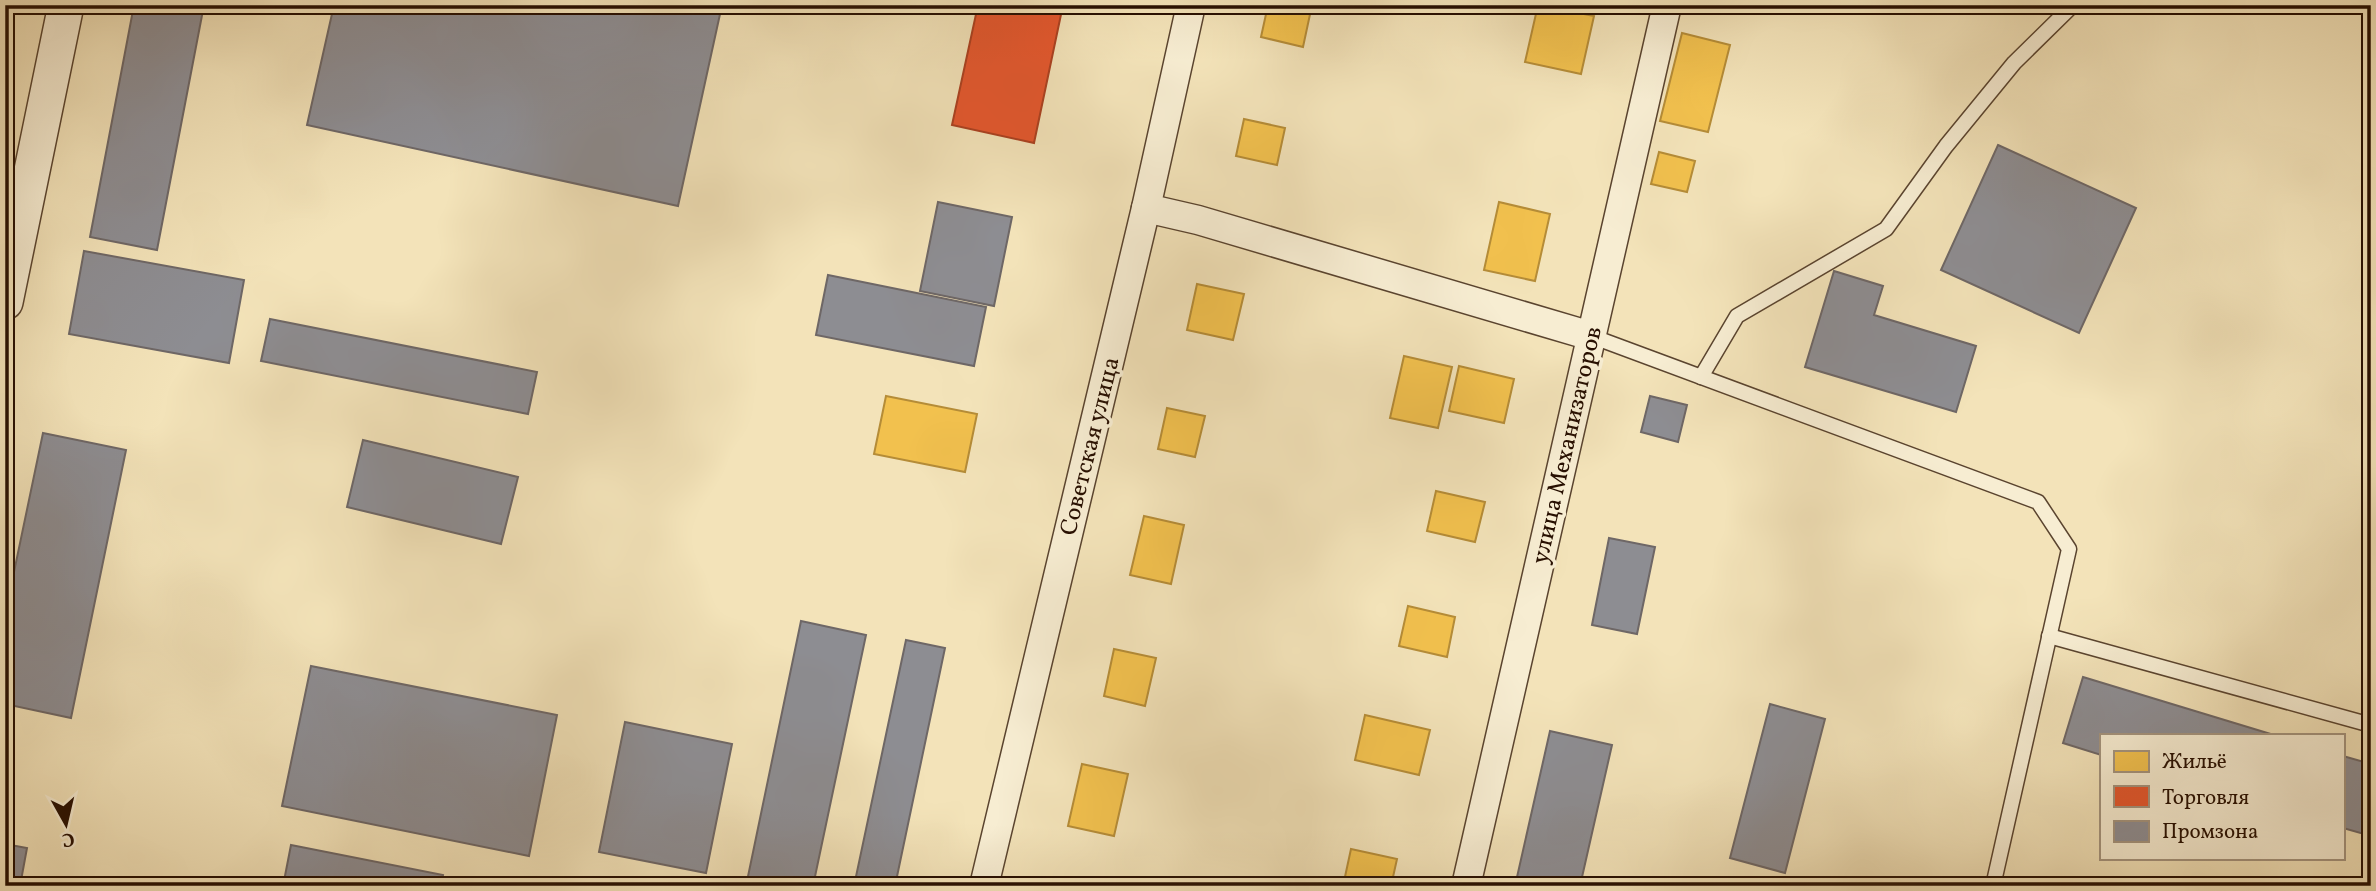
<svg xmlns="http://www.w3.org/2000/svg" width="2376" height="891" font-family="Vollkorn,serif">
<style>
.homes{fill:#f2c14e;stroke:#b58c37;stroke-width:2}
.shops{fill:#e4572e;stroke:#ab4120;stroke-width:2}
.industry{fill:#8d8d92;stroke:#6e6766;stroke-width:2}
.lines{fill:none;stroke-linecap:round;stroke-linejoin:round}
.service-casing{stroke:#5a442f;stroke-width:17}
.minor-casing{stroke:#5a442f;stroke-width:31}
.tertiary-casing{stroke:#5a442f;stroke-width:38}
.service{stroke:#f7edd2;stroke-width:14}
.minor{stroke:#f7edd2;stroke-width:28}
.tertiary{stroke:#f7edd2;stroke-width:35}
.labels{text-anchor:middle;stroke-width:7;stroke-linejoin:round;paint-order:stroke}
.street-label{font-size:24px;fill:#270f01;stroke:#f7edd2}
</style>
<rect width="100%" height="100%" fill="#f3e3b9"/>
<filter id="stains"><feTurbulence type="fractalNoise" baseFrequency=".00286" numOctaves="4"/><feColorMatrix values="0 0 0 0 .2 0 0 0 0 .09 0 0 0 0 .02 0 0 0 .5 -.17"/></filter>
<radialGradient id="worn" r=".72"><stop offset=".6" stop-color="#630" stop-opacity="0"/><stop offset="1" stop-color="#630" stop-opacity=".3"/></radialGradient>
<g class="homes">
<polygon points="1268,5 1312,5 1303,47 1261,37"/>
<polygon points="1538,5 1594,16 1581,74 1525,62"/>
<polygon points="1682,33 1730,45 1708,132 1660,121"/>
<polygon points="1244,119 1285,128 1277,165 1236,156"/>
<polygon points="1659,152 1695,161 1687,192 1651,184"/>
<polygon points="1499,202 1550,214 1535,281 1484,270"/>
<polygon points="1197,284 1244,294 1233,340 1187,330"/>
<polygon points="1404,356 1452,367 1438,428 1390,418"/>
<polygon points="1459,366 1514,379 1504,423 1449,411"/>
<polygon points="886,396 977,414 965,472 874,454"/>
<polygon points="1167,408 1205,416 1195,457 1158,449"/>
<polygon points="1436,491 1485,502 1475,542 1427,531"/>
<polygon points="1144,516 1184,525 1171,584 1130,575"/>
<polygon points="1408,606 1455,617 1447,657 1399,646"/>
<polygon points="1114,649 1156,658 1145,706 1104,696"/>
<polygon points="1365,715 1430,730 1419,775 1355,760"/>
<polygon points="1082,764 1128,774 1114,836 1068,826"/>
<polygon points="1351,849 1397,859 1391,886 1343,886"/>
</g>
<polygon class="shops" points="978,5 1063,5 1034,143 952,125"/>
<g class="industry">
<polygon points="134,5 204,5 157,250 90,237"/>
<polygon points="334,5 722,5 678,206 307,125"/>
<polygon points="1998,145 2136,208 2079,333 1941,270"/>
<polygon points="938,202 1012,217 994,306 920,291"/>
<polygon points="84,251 244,280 229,363 69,334"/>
<polygon points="1834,271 1883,286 1874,315 1976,346 1956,412 1805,367"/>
<polygon points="828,275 986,307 974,366 816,335"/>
<polygon points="270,319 537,372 528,414 261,361"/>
<polygon points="1650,396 1687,405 1678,442 1641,432"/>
<polygon points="43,433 126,450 71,718 5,704 5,615"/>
<polygon points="363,440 518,477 501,544 347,507"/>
<polygon points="1609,538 1655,547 1637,634 1592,625"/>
<polygon points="801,621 866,635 813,886 746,886"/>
<polygon points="906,640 945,648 895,886 854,886"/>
<polygon points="311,666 557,715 529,856 282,806"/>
<polygon points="2083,677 2274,735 2101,735 2101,755 2063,743"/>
<polygon points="1770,704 1825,719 1785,873 1730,858"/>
<polygon points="625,722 732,744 706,873 599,852"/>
<polygon points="1550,731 1612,745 1580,886 1515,886"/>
<polygon points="2343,756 2371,764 2371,836 2343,828"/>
<polygon points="5,844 27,848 20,886 5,886"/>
<polygon points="291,845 443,875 441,886 283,886"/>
</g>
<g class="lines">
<defs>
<g id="service">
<polyline points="1591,336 2038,502 2069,549 1993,886"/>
<polyline points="1701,377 1737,316 1886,229 1946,146 2014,63 2073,5"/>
<polyline points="2049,636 2371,725"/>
</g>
<g id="minor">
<polyline points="1146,208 1198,220 1591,336"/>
<polyline points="984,886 1146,208 1191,5"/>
<polyline points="1466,886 1667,5"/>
</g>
<polyline id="tertiary" points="5,302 66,5"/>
</defs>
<use href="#service" class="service-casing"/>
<use href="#minor" class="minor-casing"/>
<use href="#tertiary" class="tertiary-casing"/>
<use href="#service" class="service"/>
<use href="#minor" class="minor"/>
<use href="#tertiary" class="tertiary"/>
</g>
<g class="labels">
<g class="street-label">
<text transform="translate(1566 445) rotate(-77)" y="8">улица Механизаторов</text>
<text transform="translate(1089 446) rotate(-76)" y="8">Советская улица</text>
</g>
</g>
<rect width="2376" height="891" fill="none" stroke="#f3e3b9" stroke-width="28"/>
<rect x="7" y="7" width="2362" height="877" fill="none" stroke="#270f01" stroke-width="3.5"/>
<rect x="14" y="14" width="2348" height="863" fill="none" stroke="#270f01" stroke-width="2"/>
<rect x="2100" y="734" width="245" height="126" fill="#f7edd2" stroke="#a4947e" stroke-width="2"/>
<rect x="2114" y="751" width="35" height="21" fill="#f2c14e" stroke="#a4947e" stroke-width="2"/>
<text x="2162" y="768" font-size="21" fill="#270f01">Жильё</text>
<rect x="2114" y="786" width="35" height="21" fill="#e4572e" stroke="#a4947e" stroke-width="2"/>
<text x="2162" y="804" font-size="21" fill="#270f01">Торговля</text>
<rect x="2114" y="821" width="35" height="21" fill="#8d8d92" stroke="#a4947e" stroke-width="2"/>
<text x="2162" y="838" font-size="21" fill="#270f01">Промзона</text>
<g transform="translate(66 824) rotate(172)" stroke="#f7edd2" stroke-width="5" paint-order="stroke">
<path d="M0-5L12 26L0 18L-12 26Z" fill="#270f01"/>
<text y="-10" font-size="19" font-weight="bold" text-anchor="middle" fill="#270f01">С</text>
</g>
<rect width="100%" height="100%" filter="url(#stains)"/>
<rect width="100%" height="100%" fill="url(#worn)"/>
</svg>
